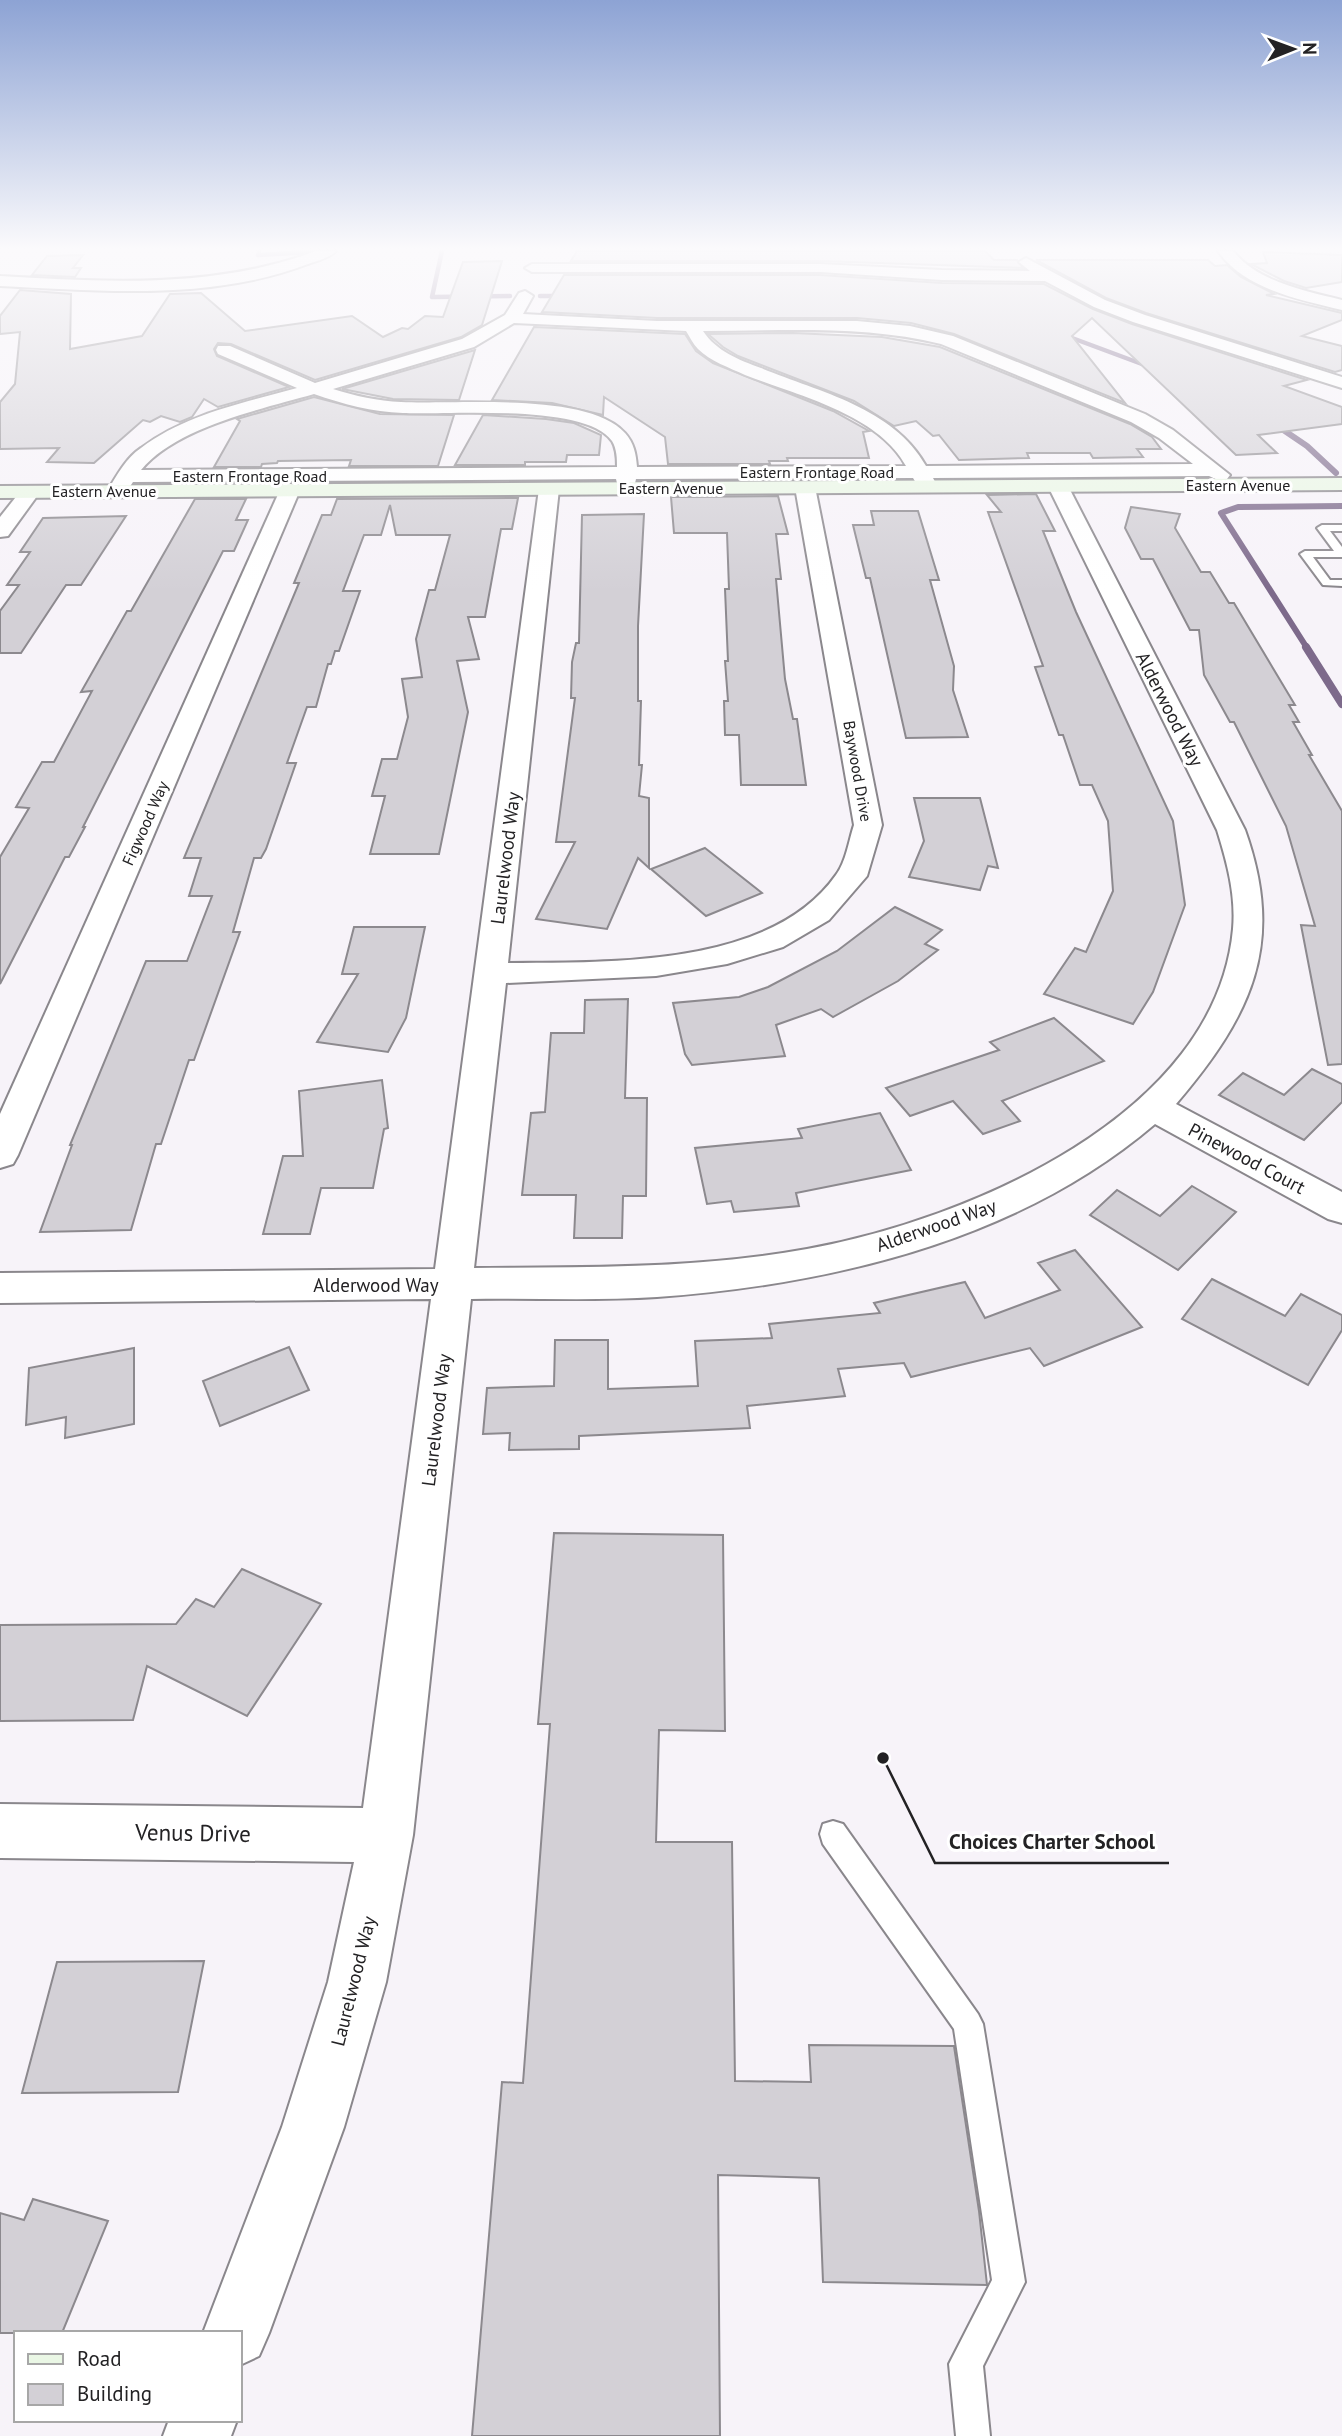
<svg xmlns="http://www.w3.org/2000/svg" width="1342" height="2436" font-family="'PT Sans',sans-serif">
<style>
.lines{fill:none;stroke-linecap:round;stroke-linejoin:round}
.stream-far2{stroke:#7d6a8b;stroke-width:4.5}
.stream-far1{stroke:#7d6a8b;stroke-width:6}
.stream{stroke:#7d6a8b;stroke-width:8}
.building{fill:#d3d0d6;stroke:#8c898e;stroke-width:2}
.service-casing{stroke:#8a878c;stroke-width:4}
.minor-casing{stroke:#8a878c;stroke-width:4}
.tertiary-casing{stroke:#8a878c;stroke-width:4}
.secondary-casing{stroke:#8a878c;stroke-width:4}
.service{fill:#fff;fill-rule:evenodd}
.minor{fill:#fff;fill-rule:evenodd}
.tertiary{fill:#fff;fill-rule:evenodd}
.secondary{fill:#eaf7e5;fill-rule:evenodd}
.labels{text-anchor:middle;stroke-width:6;stroke-linejoin:round;paint-order:stroke}
.far-street-label{font-size:16px;fill:#232224;stroke:#fff}
.street-label{font-size:19px;fill:#232224;stroke:#fff}
.near-street-label{font-size:23px;fill:#232224;stroke:#fff}
.leader{fill:none;stroke:#232224;stroke-width:2.5}
.callout-dot{fill:#232224;stroke:#fff;stroke-width:2.5}
.callout-label{font-size:21px;text-anchor:middle;font-weight:bold;fill:#232224;stroke:#fff;stroke-width:6;stroke-linejoin:round;paint-order:stroke}
</style>
<rect width="100%" height="100%" fill="#f7f3f9"/>
<g class="lines">
<g class="stream-far2">
<polyline points="259,251 258,255 312,252"/>
<polyline points="442,251 432,297 510,296"/>
<polyline points="540,296 566,296"/>
<polyline points="1064,335 1150,367"/>
</g>
<g class="stream-far1">
<polyline points="1276,425 1307,446 1336,473"/>
<polyline points="1307,648 1221,513 1238,507 1342,506"/>
</g>
<polyline class="stream" points="1306,647 1342,704"/>
</g>
<g class="building">
<polygon points="577,251 985,251 994,260 1017,260 1023,268 820,261 571,261"/>
<polygon points="1263,252 1342,255 1342,282 1306,288 1284,281 1251,264 1267,263"/>
<polygon points="83,255 73,268 81,268 75,277 32,275 47,256"/>
<polygon points="1036,260 1208,260 1215,266 1227,265 1241,277 1274,294 1266,295 1342,313 1342,320 1302,336 1342,346 1342,370 1335,372 1146,313 1106,298"/>
<polygon points="502,261 482,325 461,337 315,380 231,344 218,343 214,349 217,356 289,387 218,407 204,399 192,417 180,422 161,416 150,422 143,420 94,463 47,462 59,448 0,449 0,402 15,384 20,332 0,334 0,316 20,290 71,294 70,349 142,336 170,294 201,293 245,331 352,316 383,337 402,328 408,329 425,316 443,317 463,262"/>
<polygon points="564,275 820,275 942,283 1044,284 1093,309 1132,324 1307,380 1284,386 1342,407 1342,424 1258,435 1277,453 1236,455 1092,318 1072,336 1125,403 954,334 911,323 857,318 657,318 542,312"/>
<polygon points="534,327 685,334 696,351 713,363 833,411 869,431 863,432 869,458 787,458 788,461 769,461 770,464 668,464 665,437 604,397 603,415 552,403 492,400"/>
<polygon points="793,333 882,337 940,347 1130,424 1152,437 1161,449 1137,449 1143,457 1093,458 1090,453 1027,453 1029,458 959,460 939,435 933,436 916,421 894,426 854,401 738,356 723,347 708,334"/>
<polygon points="475,350 459,400 393,399 342,389"/>
<polygon points="314,397 380,414 454,415 438,466 349,466 351,460 278,461 277,463 262,464 261,467 214,467 240,421 237,419"/>
<polygon points="483,415 546,419 574,423 601,435 599,455 567,455 566,462 525,462 525,465 455,465"/>
<polygon points="1036,494 1055,531 1043,531 1076,612 1173,821 1185,905 1153,992 1133,1024 1044,994 1075,948 1086,952 1113,891 1108,821 1092,785 1080,785 1063,735 1059,735 1035,667 1043,666 988,512 1001,512 987,495"/>
<polygon points="778,496 788,534 776,534 781,579 776,579 785,679 793,719 797,719 806,785 741,785 739,735 725,735 724,701 728,701 725,661 728,661 725,589 729,589 727,533 674,533 671,497"/>
<polygon points="518,498 512,529 501,529 485,617 468,617 479,659 457,661 468,712 439,854 370,854 385,796 372,796 382,759 397,759 408,717 402,679 422,677 416,639 429,590 435,590 450,535 396,535 390,505 381,535 364,535 343,591 360,591 339,651 335,651 331,664 328,664 316,707 307,707 287,763 296,763 266,849 261,858 254,858 233,932 240,932 194,1060 189,1060 161,1144 156,1144 131,1230 40,1232 72,1145 70,1145 146,961 187,961 212,896 189,896 201,858 184,858 299,583 294,583 322,515 331,515 337,499"/>
<polygon points="195,499 246,499 236,520 248,520 234,551 223,551 83,827 85,827 69,857 65,857 0,984 0,857 29,808 16,807 42,762 54,762 92,691 81,692 127,611 131,611"/>
<polygon points="1131,507 1180,514 1175,528 1201,572 1210,572 1229,603 1234,603 1295,705 1289,705 1299,722 1293,722 1312,755 1309,755 1342,811 1342,1064 1328,1065 1301,925 1315,926 1286,826 1234,722 1230,722 1204,675 1199,630 1190,630 1153,559 1141,559 1125,528"/>
<polygon points="871,511 918,511 939,580 930,580 954,666 953,690 968,737 906,738 870,578 866,578 853,525 874,525"/>
<polygon points="644,514 638,626 638,701 641,701 639,765 642,765 639,796 649,798 649,868 638,858 607,929 536,919 575,842 556,842 575,698 571,698 572,662 576,643 579,643 582,515"/>
<polygon points="126,516 81,585 66,585 21,653 0,653 0,611 19,585 7,585 30,552 20,552 43,518"/>
<polygon points="914,798 980,798 998,868 988,866 980,890 909,877 924,841"/>
<polygon points="705,848 762,893 706,916 651,869"/>
<polygon points="895,907 942,930 925,944 938,950 898,981 833,1017 821,1009 776,1025 785,1056 692,1065 685,1054 673,1003 739,997 768,987 837,951"/>
<polygon points="354,927 425,927 406,1018 388,1052 317,1042 358,974 342,974"/>
<polygon points="628,999 625,1098 647,1098 646,1196 623,1196 622,1238 574,1238 576,1195 522,1195 531,1113 545,1112 551,1033 584,1033 585,1000"/>
<polygon points="1054,1018 1104,1061 1002,1101 1020,1121 983,1134 953,1101 910,1116 886,1088 999,1050 990,1042"/>
<polygon points="1312,1069 1342,1084 1342,1102 1304,1140 1219,1095 1243,1073 1284,1095"/>
<polygon points="382,1080 388,1128 384,1129 373,1188 321,1188 310,1234 263,1234 283,1156 303,1156 299,1091"/>
<polygon points="880,1113 911,1170 796,1193 799,1206 734,1212 731,1201 707,1204 695,1148 802,1138 798,1129"/>
<polygon points="1192,1186 1236,1212 1178,1270 1090,1215 1117,1190 1160,1216"/>
<polygon points="1075,1250 1142,1327 1044,1366 1030,1348 911,1377 904,1363 838,1369 845,1396 747,1406 750,1428 579,1436 579,1449 509,1450 510,1433 483,1434 487,1388 554,1386 555,1340 608,1340 608,1389 698,1386 695,1341 772,1338 769,1324 880,1313 874,1303 965,1282 985,1318 1060,1290 1038,1263"/>
<polygon points="1212,1279 1285,1316 1301,1294 1342,1315 1342,1330 1308,1385 1182,1319"/>
<polygon points="289,1347 309,1390 220,1426 203,1381"/>
<polygon points="134,1348 134,1424 65,1438 66,1417 26,1425 29,1368"/>
<polygon points="554,1533 723,1535 725,1731 659,1730 656,1842 732,1842 735,2081 811,2082 809,2045 954,2046 979,2211 987,2285 823,2282 819,2178 718,2175 720,2436 472,2436 502,2082 523,2083 550,1724 538,1724"/>
<polygon points="242,1569 321,1604 247,1716 147,1666 133,1720 0,1721 0,1625 176,1624 196,1599 214,1607"/>
<polygon points="204,1961 178,2092 22,2093 57,1962"/>
<polygon points="33,2199 108,2221 62,2333 0,2333 0,2213 24,2220"/>
</g>
<g class="lines">
<defs>
<g id="service">
<polygon points="1322,525 1342,525 1342,531 1330,531 1342,547 1342,557 1313,557 1330,580 1342,580 1342,586 1323,585 1300,554 1305,551 1334,551 1317,528"/>
<polygon points="833,1821 843,1824 978,2014 983,2024 1025,2282 983,2366 990,2436 956,2436 949,2364 992,2280 954,2029 823,1844 820,1834 823,1824"/>
</g>
<g id="minor">
<path d="M316,251h20c-7,7 -19,10 -28,13 -96,37 -208,27 -308,22v-10c106,6 215,13 316,-25z"/>
<path d="M1218,251h15c25,31 72,40 109,49v10c-43,-11 -97,-20 -124,-59z"/>
<polygon points="1026,258 1105,300 1145,315 1342,377 1342,388 1133,322 1094,307 1045,281 942,280 820,272 532,272 525,268 532,264 820,264 942,270 1030,271 1019,262"/>
<path d="M525,291l8,5 -10,18 134,7h200l53,5 43,10 192,78 28,16 57,45 -3,4 -7,2 -11,-5 -276,2 5,9 -3,4h-14l-8,-13 -277,1 -3,13h-14l-3,-13 -483,3 -8,12h-14l-3,-4c9,-15 18,-32 33,-42 45,-34 103,-45 156,-60l-79,-34 -2,-4 2,-4h12l85,37 147,-44 43,-24 14,-22zM514,323l172,8c4,6 7,13 12,18 12,12 32,19 47,26 51,20 133,39 161,91l-269,1c-1,-13 -3,-24 -12,-34 -37,-42 -171,-28 -224,-31 -23,-1 -46,-6 -68,-13l141,-42zM703,331c79,0 161,-6 238,13l190,78 28,16 34,26 -267,2c-33,-59 -107,-74 -165,-98 -22,-8 -45,-17 -58,-37zM314,394c29,10 58,18 89,19 44,2 183,-10 209,28 5,8 5,18 5,26l-476,3c35,-43 121,-61 173,-76z"/>
<path d="M1058,480l7,2 3,4 177,344c41,115 6,186 -69,274l166,88v31l-14,-4 -173,-95c-137,117 -322,160 -498,173 -61,4 -124,1 -186,2l-58,536 -27,147 -42,145 -75,206 -10,23 -19,9v-32h-37l79,-206 46,-145 26,-120 -354,-4v-54l363,4 68,-509 -431,4v-30l435,-4 104,-780 3,-4h14l3,4 -51,474c100,-1 263,5 328,-88 10,-13 13,-35 18,-50l-59,-338 3,-4h14l3,4 67,338 -15,51 -38,44 -46,27 -56,17 -71,12 -150,7 -32,285c112,-1 223,1 333,-19 160,-29 409,-133 426,-320 3,-34 -6,-67 -16,-99l-169,-344 3,-4z"/>
<polygon points="290,484 297,486 300,490 18,1155 13,1164 0,1168 0,1114 280,490 283,486"/>
<polygon points="169,2420 237,2420 231,2436 163,2436"/>
</g>
<polygon id="tertiary" points="30,486 37,488 40,492 8,536 0,537 0,517 23,488"/>
<polygon id="secondary" points="1342,478 1342,490 0,498 0,486"/>
</defs>
<use href="#service" class="service-casing"/>
<use href="#minor" class="minor-casing"/>
<use href="#tertiary" class="tertiary-casing"/>
<use href="#secondary" class="secondary-casing"/>
<use href="#service" class="service"/>
<use href="#minor" class="minor"/>
<use href="#tertiary" class="tertiary"/>
<use href="#secondary" class="secondary"/>
</g>
<linearGradient id="sky" x2="0" y2="1"><stop stop-color="#8da3d4"/><stop offset="0.42" stop-color="#fbfafc"/><stop offset="1" stop-color="#fbfafc" stop-opacity="0"/></linearGradient>
<rect width="1342" height="592" fill="url(#sky)"/>
<g class="labels">
<g class="far-street-label">
<text x="817" y="478">Eastern Frontage Road</text>
<text x="250" y="482">Eastern Frontage Road</text>
<text x="1238" y="491">Eastern Avenue</text>
<text x="671" y="494">Eastern Avenue</text>
<text x="104" y="497">Eastern Avenue</text>
<text transform="translate(858 771) rotate(80)" y="6">Baywood Drive</text>
<text transform="translate(145 823) rotate(-66)" y="6">Figwood Way</text>
</g>
<g class="street-label">
<text transform="translate(1170 709) rotate(63)" y="7">Alderwood Way</text>
<text transform="translate(505 858) rotate(-83)" y="7">Laurelwood Way</text>
<text transform="translate(1247 1158) rotate(28)" y="7">Pinewood Court</text>
<text transform="translate(936 1225) rotate(-19)" y="7">Alderwood Way</text>
<text x="376" y="1292">Alderwood Way</text>
<text transform="translate(436 1420) rotate(-83)" y="7">Laurelwood Way</text>
<text transform="translate(353 1981) rotate(-76)" y="7">Laurelwood Way</text>
</g>
<g class="near-street-label">
<text transform="translate(193 1833) rotate(1)" y="8">Venus Drive</text>
</g>
</g>
<path class="leader" d="M883 1758L935 1863H1169"/>
<circle class="callout-dot" cx="883" cy="1758" r="7"/>
<g class="callout-label">
<text x="1052" y="1849">Choices Charter School</text>
</g>
<rect x="14" y="2331" width="228" height="91" fill="#ffffff" stroke="#a7a7a7" stroke-width="2"/>
<rect x="28" y="2354" width="35" height="10" fill="#eaf7e5" stroke="#a7a7a7" stroke-width="2"/>
<text x="77" y="2366" font-size="21" fill="#232224">Road</text>
<rect x="28" y="2384" width="35" height="21" fill="#d3d0d6" stroke="#a7a7a7" stroke-width="2"/>
<text x="77" y="2401" font-size="21" fill="#232224">Building</text>
<g transform="translate(1293 49) rotate(89)" stroke="#ffffff" stroke-width="5" paint-order="stroke">
<path d="M0-5L12 26L0 18L-12 26Z" fill="#232224"/>
<text y="-10" font-size="19" font-weight="bold" text-anchor="middle" fill="#232224">N</text>
</g>
</svg>
